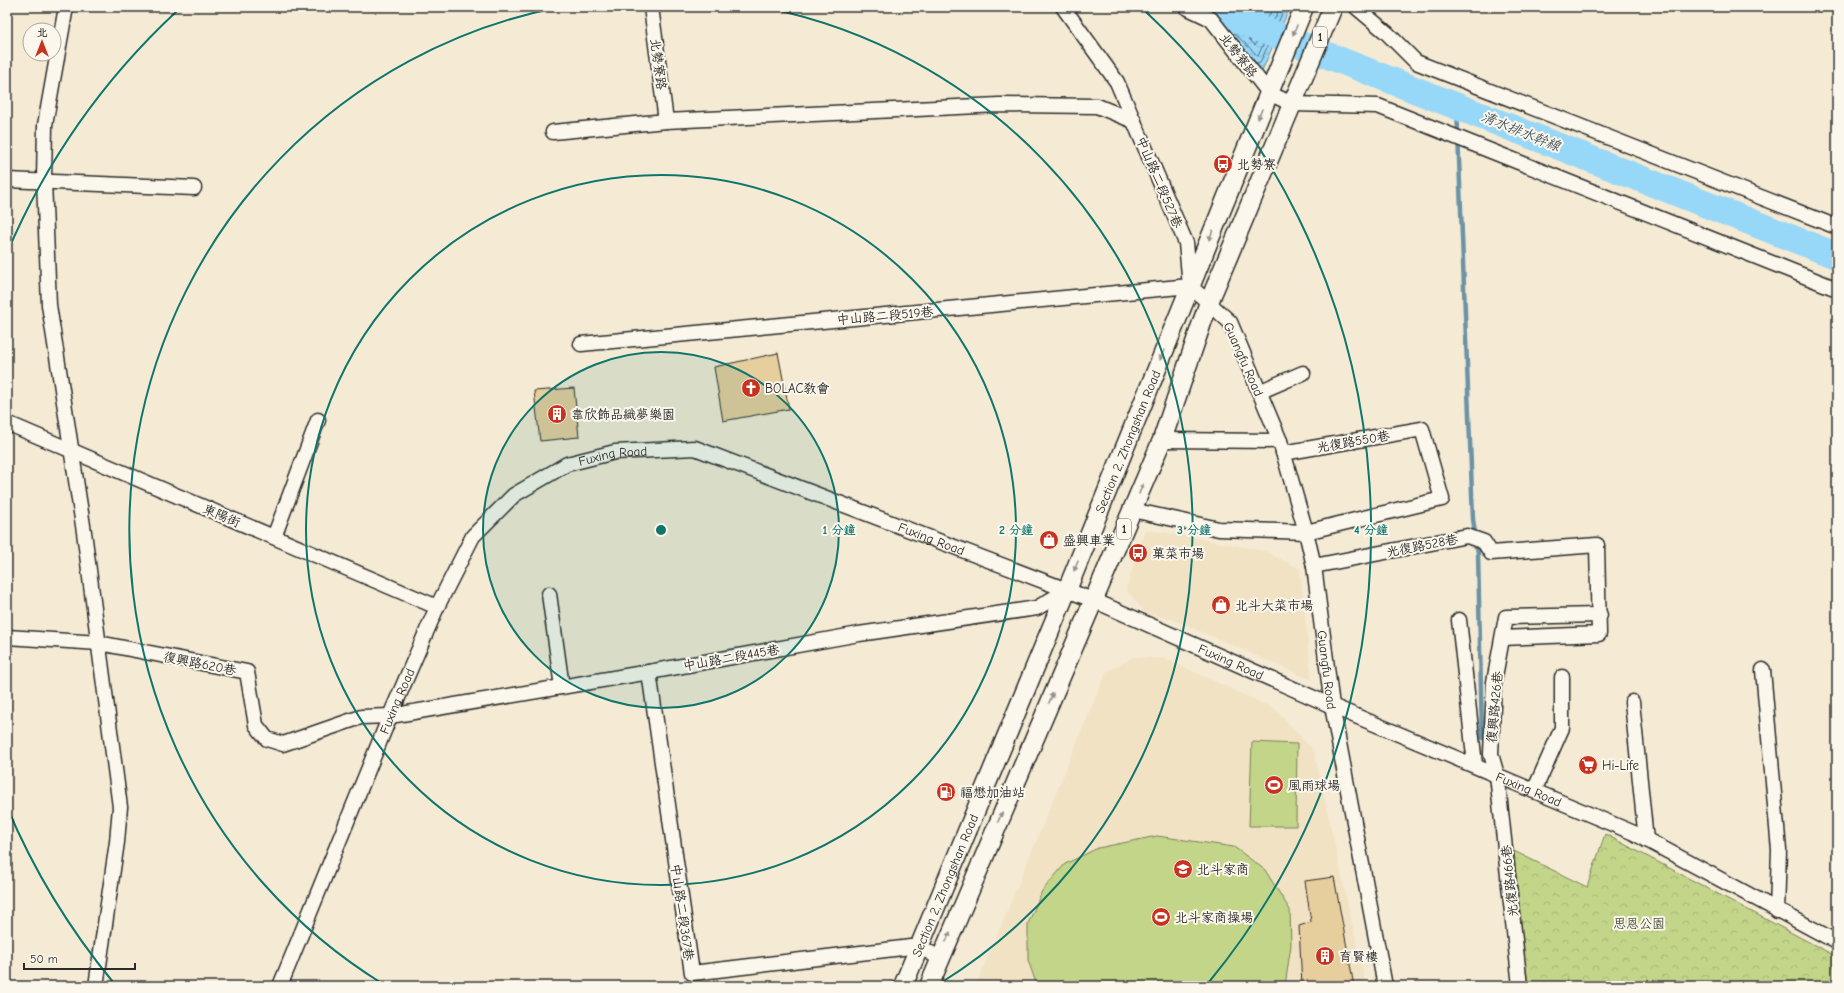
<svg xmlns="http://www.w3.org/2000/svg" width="1844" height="993" font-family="'Comic Neue','LXGW WenKai TC',sans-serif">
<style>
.built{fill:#f1e2c4}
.green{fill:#c3d589;stroke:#77805a}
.park{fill:url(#park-crowns);stroke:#77805a}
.water{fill:url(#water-waves);stroke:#6c92a6}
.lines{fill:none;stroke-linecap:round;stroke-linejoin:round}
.shore{stroke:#56707d;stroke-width:1}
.stream{stroke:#6c92a6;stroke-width:4.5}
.river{stroke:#97d7f8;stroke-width:27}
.building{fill:#e7ce9d;stroke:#2b2b2b}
.minor-casing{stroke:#2b2b2b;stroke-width:17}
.major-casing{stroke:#2b2b2b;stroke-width:21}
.minor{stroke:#fbf7ec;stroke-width:14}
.major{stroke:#fbf7ec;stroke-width:18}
.oneway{fill:#93918c}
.ring{fill:none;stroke:#0f766e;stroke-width:2}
.labels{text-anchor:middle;stroke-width:4;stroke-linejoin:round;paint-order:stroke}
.shield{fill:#fbf7ec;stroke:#696865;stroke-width:1}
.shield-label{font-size:12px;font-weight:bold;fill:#2b2b2b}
.street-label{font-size:13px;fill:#2b2b2b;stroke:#fbf7ec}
.poi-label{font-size:13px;fill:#2b2b2b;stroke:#fbf7ec;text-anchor:start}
.park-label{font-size:13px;fill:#515642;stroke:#fbf7ec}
.water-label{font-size:14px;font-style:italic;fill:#46565e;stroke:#fbf7ec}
.centre{fill:#0f766e;stroke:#fbf7ec;stroke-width:2}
.ring-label{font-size:12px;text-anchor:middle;font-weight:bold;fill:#0f766e;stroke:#fbf7ec;stroke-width:4;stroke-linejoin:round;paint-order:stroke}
</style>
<defs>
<pattern id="park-crowns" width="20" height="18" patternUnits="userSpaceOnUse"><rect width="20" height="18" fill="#c3d589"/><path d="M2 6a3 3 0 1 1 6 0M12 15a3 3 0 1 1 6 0" fill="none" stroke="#a8b776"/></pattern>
<pattern id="water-waves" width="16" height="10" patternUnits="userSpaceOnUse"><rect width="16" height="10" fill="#97d7f8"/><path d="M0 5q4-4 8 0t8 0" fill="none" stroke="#82b9d5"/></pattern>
</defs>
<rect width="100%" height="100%" fill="#f5ebd4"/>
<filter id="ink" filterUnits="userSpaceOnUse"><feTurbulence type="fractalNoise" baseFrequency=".025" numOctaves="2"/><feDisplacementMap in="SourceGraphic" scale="8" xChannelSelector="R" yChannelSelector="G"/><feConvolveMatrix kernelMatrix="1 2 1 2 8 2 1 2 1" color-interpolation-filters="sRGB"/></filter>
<g filter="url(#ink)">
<g class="built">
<polygon points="1145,530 1176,534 1265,551 1300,569 1312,680 1174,620 1145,613 1126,589"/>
<polygon points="1134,657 1166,659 1275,709 1314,751 1366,986 976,986 1106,672"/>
</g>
<g class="green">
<polygon points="1252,742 1297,744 1296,826 1249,826"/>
<polygon points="1157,836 1234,847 1265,870 1290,910 1291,945 1285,986 1037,986 1028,960 1028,924 1042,891 1065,864 1098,848"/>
</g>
<polygon class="park" points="1605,834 1837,957 1837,986 1524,986 1514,851 1587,887"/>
<polygon class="water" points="1181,7 1290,7 1261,73 1212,24"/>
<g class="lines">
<g class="shore">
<polyline points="1212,7 1222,13 1255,45 1273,7"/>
<polyline points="1226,25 1258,56 1280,7"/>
<polyline points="1253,60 1258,64 1260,63 1285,7"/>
</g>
<polyline class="stream" points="1457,107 1473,519 1478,553 1482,738"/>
<polyline class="river" points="1205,7 1837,256"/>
</g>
<g class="building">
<polygon points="778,353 789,409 723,421 714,367"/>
<polygon points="574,388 579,437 540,441 534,391"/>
<polygon points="1334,877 1354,986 1302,986 1299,926 1311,922 1305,881"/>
</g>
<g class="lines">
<defs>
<g id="minor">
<polyline points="66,7 45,125 44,181 49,305 84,532 120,807 117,842 96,986"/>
<polyline points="651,7 666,121"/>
<polyline points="1063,7 1117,82 1186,243 1190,286"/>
<polyline points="1186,7 1211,19 1269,93 1292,104 1378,106 1837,289"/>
<polyline points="1356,7 1387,33 1416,62 1837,227"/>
<polyline points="553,132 666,121 999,105 1097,106 1134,121"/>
<polyline points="7,180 194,188"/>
<path id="s1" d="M1190,286l40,36 50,119 26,91 8,34 18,140 53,280"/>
<polyline points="581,344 1190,286"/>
<polyline points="1259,392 1303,373"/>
<polyline points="7,423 437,607"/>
<polyline points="1162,440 1280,441"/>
<polyline points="1132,510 1219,529 1306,532 1442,499 1422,429 1283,453"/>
<polyline points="274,537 318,420"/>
<polyline points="1314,566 1467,536 1484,542 1491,553 1597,545 1599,634 1503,638"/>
<polyline points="549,594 562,687"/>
<polyline points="1459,620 1475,765"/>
<polyline points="7,637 99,643 247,672 256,725 267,739 283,744 361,717 390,716 649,672 859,634 1037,608 1067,590"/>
<polyline points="1763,670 1779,850 1777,911"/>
<polyline points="649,672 692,973 919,946 939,958"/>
<polyline points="1632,702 1646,840"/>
<polyline points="1534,791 1562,728 1562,677"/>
<path id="s2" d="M280,986l110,-270 47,-109 36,-71 41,-41 53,-31 48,-12 80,-4 398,152 239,106 302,127 203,109"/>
<polyline points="1520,986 1497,775 1491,754 1494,682 1506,617 1600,615"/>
</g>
<g id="major">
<path id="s3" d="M903,986l164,-396 237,-583"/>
<polyline points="929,986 1162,440 1209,302 1333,7"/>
</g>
</defs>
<use href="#minor" class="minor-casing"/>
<use href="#major" class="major-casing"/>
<use href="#minor" class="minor"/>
<use href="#major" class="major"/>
</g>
<defs><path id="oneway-solid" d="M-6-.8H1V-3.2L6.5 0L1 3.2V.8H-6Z"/></defs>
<g class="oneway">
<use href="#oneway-solid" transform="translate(1295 30) rotate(113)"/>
<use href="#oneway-solid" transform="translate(1260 114) rotate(112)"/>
<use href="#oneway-solid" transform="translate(1211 235) rotate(112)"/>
<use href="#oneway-solid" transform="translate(1162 355) rotate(112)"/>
<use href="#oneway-solid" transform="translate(1141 489) rotate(-67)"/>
<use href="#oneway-solid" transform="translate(1076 566) rotate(112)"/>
<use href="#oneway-solid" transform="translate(1051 698) rotate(-67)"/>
<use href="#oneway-solid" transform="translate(1000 817) rotate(-67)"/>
<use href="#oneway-solid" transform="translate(948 937) rotate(-67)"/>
</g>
</g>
<circle cx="661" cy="530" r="178" fill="#0f766e" fill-opacity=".12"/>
<g class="ring">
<circle cx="661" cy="530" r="178"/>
<circle cx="661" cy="530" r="355"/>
<path d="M383 984A533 533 0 0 1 555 8M767 8A533 533 0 0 1 939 984"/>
<path d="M113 982A710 710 0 0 1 7 807M7 253A710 710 0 0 1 177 11M1145 11A710 710 0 0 1 1209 982"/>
</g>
<defs>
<symbol id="bus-disc" viewBox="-11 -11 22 22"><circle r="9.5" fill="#c8321e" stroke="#fbf7ec"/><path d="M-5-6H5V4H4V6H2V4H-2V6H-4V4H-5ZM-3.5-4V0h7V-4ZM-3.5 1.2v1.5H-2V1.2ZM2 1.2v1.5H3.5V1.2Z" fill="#fff"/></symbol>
<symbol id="church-disc" viewBox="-11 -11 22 22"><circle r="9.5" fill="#c8321e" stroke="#fbf7ec"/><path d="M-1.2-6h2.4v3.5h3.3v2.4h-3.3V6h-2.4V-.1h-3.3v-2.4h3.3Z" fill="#fff"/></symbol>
<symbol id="building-disc" viewBox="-11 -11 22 22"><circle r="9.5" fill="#c8321e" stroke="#fbf7ec"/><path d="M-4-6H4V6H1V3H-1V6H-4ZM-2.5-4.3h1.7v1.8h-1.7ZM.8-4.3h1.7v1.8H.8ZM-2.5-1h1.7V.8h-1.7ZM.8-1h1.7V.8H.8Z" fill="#fff"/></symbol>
<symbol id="shop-disc" viewBox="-11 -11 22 22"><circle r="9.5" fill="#c8321e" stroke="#fbf7ec"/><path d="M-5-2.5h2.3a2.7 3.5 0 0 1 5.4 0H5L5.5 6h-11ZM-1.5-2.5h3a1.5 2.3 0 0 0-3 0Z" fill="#fff"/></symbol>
<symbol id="supermarket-disc" viewBox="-11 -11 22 22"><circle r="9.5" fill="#c8321e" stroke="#fbf7ec"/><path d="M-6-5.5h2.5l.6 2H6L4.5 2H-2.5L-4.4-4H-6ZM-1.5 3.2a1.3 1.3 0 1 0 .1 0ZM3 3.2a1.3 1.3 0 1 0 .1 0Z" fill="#fff"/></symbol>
<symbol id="stadium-disc" viewBox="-11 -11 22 22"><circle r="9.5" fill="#c8321e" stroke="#fbf7ec"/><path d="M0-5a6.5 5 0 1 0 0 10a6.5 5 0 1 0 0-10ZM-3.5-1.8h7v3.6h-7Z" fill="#fff"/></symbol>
<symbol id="fuel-disc" viewBox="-11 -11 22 22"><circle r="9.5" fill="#c8321e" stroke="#fbf7ec"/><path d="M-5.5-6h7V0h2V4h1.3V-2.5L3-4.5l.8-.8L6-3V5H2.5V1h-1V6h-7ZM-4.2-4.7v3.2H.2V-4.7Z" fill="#fff"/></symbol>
<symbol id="school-disc" viewBox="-11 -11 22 22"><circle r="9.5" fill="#c8321e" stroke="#fbf7ec"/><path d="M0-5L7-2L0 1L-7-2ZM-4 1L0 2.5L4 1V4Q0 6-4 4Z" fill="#fff"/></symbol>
</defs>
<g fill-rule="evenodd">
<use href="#bus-disc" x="1212" y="153" width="22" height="22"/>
<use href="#church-disc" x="740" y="377" width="22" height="22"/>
<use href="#building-disc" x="546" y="403" width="22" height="22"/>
<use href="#shop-disc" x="1038" y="529" width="22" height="22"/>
<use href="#bus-disc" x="1127" y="542" width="22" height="22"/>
<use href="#shop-disc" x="1210" y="594" width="22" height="22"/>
<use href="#supermarket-disc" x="1577" y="754" width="22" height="22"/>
<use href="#stadium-disc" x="1263" y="774" width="22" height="22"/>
<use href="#fuel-disc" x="935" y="781" width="22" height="22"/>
<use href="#school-disc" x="1172" y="858" width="22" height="22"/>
<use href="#stadium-disc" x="1150" y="906" width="22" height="22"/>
<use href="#building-disc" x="1314" y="945" width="22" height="22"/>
</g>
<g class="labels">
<g class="shield">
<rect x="1313" y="27" width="14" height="20" rx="3"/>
<rect x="1117" y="519" width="14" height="20" rx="3"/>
</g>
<g class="shield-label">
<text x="1320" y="41">1</text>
<text x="1124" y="533">1</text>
</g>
<g class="street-label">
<text transform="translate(1239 55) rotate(52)" y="5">北勢寮路</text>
<text transform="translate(659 64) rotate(82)" y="5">北勢寮路</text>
<text transform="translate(1160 182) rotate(67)" y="5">中山路二段527巷</text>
<text transform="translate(885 315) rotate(-5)" y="5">中山路二段519巷</text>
<text transform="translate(1244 359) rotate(66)" y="5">Guangfu Road</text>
<text transform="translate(1353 441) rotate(-10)" y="5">光復路550巷</text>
<text dy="5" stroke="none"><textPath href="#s3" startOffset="589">Section 2, Zhongshan Road</textPath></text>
<text dy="5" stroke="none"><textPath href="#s2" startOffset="656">Fuxing Road</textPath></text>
<text transform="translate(222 515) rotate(23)" y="5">東陽街</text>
<text dy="5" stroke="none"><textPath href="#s2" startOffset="992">Fuxing Road</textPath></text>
<text transform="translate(1422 545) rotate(-11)" y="5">光復路528巷</text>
<text transform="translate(731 657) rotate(-10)" y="5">中山路二段445巷</text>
<text dy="5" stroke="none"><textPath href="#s2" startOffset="1316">Fuxing Road</textPath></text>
<text transform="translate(200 663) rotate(11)" y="5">復興路620巷</text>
<text dy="5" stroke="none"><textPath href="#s1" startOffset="417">Guangfu Road</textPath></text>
<text dy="5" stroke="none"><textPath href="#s2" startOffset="308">Fuxing Road</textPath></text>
<text transform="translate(1494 707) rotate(-85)" y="5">復興路426巷</text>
<text dy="5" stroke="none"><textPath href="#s2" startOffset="1640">Fuxing Road</textPath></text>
<text transform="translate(1509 881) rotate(-96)" y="5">光復路466巷</text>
<text dy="5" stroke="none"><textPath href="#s3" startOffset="109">Section 2, Zhongshan Road</textPath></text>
<text transform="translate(683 912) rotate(82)" y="5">中山路二段367巷</text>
</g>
<g class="poi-label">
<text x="1237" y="169">北勢寮</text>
<text x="765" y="393">BOLAC教會</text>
<text x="571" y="419">韋欣飾品織夢樂園</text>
<text x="1063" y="545">盛興車業</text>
<text x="1152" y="558">菓菜市場</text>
<text x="1235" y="610">北斗大菜市場</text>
<text x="1602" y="770">Hi-Life</text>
<text x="1288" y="790">風雨球場</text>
<text x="960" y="797">福懋加油站</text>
<text x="1197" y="874">北斗家商</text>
<text x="1175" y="922">北斗家商操場</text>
<text x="1339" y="961">育賢樓</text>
</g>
<g class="park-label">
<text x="1639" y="928">思恩公園</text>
</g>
<g class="water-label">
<text transform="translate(1521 131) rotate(22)" y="5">清水排水幹線</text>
</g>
</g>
<circle cx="661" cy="530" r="6" class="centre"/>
<g class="ring-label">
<text x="839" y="534">1 分鐘</text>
<text x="1016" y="534">2 分鐘</text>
<text x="1194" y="534">3 分鐘</text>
<text x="1371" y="534">4 分鐘</text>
</g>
<rect width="1844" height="993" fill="none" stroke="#fbf7ec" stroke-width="24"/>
<rect x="12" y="12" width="1820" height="969" fill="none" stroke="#2b2b2b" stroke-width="1.5" filter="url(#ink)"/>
<g transform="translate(42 42)"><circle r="19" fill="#fbf7ec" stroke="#a8a59f"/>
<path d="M0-3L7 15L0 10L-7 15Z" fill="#c8321e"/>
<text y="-6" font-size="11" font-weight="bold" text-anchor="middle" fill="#2b2b2b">北</text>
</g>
<path d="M24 963v6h111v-6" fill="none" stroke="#2b2b2b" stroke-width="2"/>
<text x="30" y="963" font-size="12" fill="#2b2b2b" stroke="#fbf7ec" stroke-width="3" paint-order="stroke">50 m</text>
</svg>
